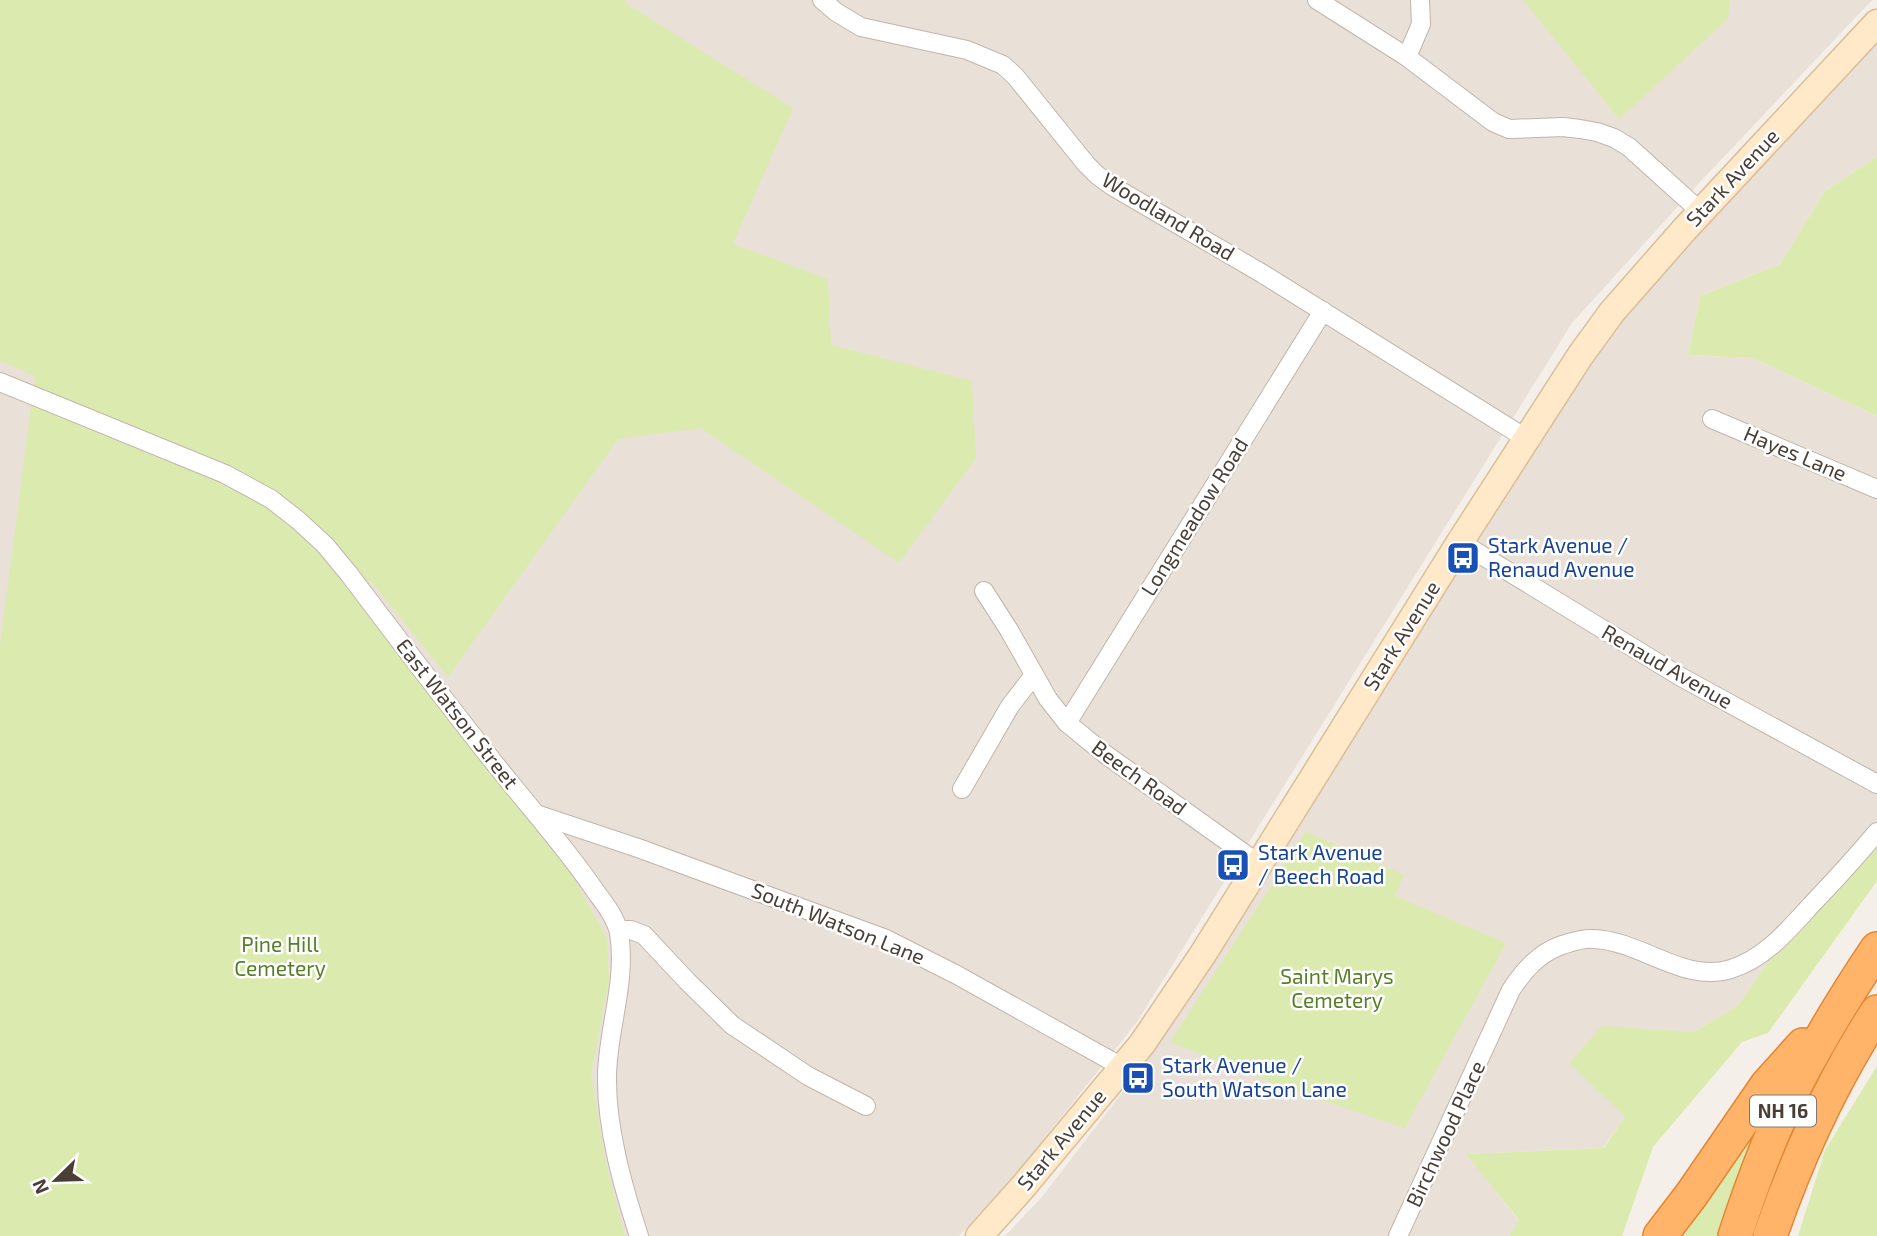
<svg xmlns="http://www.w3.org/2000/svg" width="1877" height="1236" font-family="'Exo 2',sans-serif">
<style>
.residential{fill:#e9e0d7}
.green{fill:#dbebb0}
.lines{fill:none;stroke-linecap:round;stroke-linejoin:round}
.street-casing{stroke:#c1b5ab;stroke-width:20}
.secondary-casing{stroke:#dabe99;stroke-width:29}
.highway-casing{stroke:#e58533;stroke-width:36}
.street{stroke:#fff;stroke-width:18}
.secondary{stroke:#ffe9c9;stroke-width:26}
.highway{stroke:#ffb46a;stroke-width:33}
.labels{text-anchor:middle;stroke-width:5;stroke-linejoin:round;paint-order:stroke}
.shield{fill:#fff;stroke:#807973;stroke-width:2}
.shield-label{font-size:19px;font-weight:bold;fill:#493f37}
.street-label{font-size:21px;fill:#493f37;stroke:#fff}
.transit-label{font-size:21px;fill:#164399;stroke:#fff;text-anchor:start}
.park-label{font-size:21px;fill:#577f26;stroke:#fff}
</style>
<rect width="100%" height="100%" fill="#f5efe9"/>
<g class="residential">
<polygon points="0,0 1872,0 1701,181 1572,323 1137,1022 1018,1171 959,1236 0,1236"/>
<polygon points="1877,37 1877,157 1825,191 1780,264 1700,296 1688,355 1753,358 1877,416 1877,844 1766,965 1738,1005 1694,1032 1602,1027 1625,1116 1603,1148 1467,1154 1519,1221 1509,1236 1005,1236 1041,1198 1152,1054 1218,955 1301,818 1557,409 1637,300"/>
</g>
<g class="green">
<polygon points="0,0 625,0 625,3 793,108 733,244 828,279 831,345 972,381 976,458 899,563 701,428 618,439 448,677 371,581 355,598 572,876 607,938 609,979 591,1074 605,1160 625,1236 0,1236 0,645 35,376 0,361"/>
<polygon points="1523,0 1730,0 1728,19 1619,119"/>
<polygon points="1877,157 1877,416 1753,358 1688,355 1700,296 1780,264 1825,191"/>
<polygon points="1306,832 1404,875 1395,896 1506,943 1405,1128 1286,1088 1170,1042"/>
<polygon points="1877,844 1877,881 1768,1033 1742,1042 1653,1147 1622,1236 1509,1236 1519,1220 1466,1154 1604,1148 1625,1116 1569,1063 1602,1026 1694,1032 1738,1005 1766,965"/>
<polygon points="1877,1066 1877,1236 1798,1236 1825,1150"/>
<polygon points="1766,1110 1720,1236 1670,1236"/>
</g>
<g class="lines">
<defs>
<g id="street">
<polyline points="822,0 836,12 861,27 967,50 1003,65 1015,76 1086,164 1097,175 1112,186 1263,274 1527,439"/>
<polyline points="1317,0 1407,57 1493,122 1509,129 1563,127 1580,129 1597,132 1614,138 1629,147 1701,212"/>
<polyline points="1407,57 1421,24 1420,0"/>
<path d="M0,382l225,92 46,25 28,22 26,24 24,29c52,69 104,138 159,206 30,37 61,72 88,112 9,12 20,26 23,41 8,48 -11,95 -12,142 -1,53 16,112 32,161"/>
<polyline points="1712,419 1877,489"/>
<polyline points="1460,542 1681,677 1877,784"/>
<polyline points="984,591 1009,630 1048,699 1067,723 1105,754 1259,864"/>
<polyline points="1067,723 1323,311"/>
<polyline points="962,789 1010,706 1034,675"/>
<polyline points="536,814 638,848 886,939 957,975 1124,1068"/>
<polyline points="619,930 631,930 644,935 687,981 732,1025 808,1076 866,1106"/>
<path d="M1398,1236l113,-246c13,-20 28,-37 51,-45 10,-3 21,-7 31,-6 47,1 91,45 138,30 35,-11 58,-40 82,-66 22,-23 43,-46 64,-71"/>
</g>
<polyline id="secondary" points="979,1236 1022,1188 1142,1044 1203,954 1460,542 1580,356 1612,312 1684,230 1877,23"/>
<g id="highway">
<polyline points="1660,1236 1692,1194 1767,1085 1803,1045"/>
<path d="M1735,1236c17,-52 36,-105 62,-154 24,-46 51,-90 80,-133"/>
<path d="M1770,1236c27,-78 62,-155 107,-224"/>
</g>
</defs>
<use href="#street" class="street-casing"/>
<use href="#secondary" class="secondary-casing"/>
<use href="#highway" class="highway-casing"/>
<use href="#street" class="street"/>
<use href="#secondary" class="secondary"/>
<use href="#highway" class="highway"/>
</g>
<defs>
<symbol id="bus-square" viewBox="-11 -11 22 22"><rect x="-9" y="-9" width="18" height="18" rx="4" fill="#1a4fb4" stroke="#fff"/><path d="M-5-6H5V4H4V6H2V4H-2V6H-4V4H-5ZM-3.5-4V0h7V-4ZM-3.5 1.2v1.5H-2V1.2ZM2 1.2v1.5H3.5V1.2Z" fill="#fff"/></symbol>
</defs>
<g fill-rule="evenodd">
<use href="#bus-square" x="1444" y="539" width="38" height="38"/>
<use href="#bus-square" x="1214" y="846" width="38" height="38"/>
<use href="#bus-square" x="1119" y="1059" width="38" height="38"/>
</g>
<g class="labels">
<rect class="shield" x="1750" y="1095.5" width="66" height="31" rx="5"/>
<g class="shield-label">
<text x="1783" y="1118">NH 16</text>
</g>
<g class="street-label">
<text transform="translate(1733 178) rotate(-47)" y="7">Stark Avenue</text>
<text transform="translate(1168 217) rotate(31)" y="7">Woodland Road</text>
<text transform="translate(1795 454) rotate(23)" y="7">Hayes Lane</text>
<text transform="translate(1195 517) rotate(-58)" y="7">Longmeadow Road</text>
<text transform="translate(1402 636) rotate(-58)" y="7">Stark Avenue</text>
<text transform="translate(1667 667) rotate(30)" y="7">Renaud Avenue</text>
<text transform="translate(457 714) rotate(52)" y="7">East Watson Street</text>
<text transform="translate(1139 778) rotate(36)" y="7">Beech Road</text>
<text transform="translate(838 924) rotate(22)" y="7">South Watson Lane</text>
<text transform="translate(1446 1134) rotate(-65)" y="7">Birchwood Place</text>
<text transform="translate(1062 1140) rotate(-50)" y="7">Stark Avenue</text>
</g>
<g class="transit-label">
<text x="1488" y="553">Stark Avenue /<tspan x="1488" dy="24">Renaud Avenue</tspan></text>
<text x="1258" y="860">Stark Avenue<tspan x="1258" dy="24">/ Beech Road</tspan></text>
<text x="1162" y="1073">Stark Avenue /<tspan x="1162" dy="24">South Watson Lane</tspan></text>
</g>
<g class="park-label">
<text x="280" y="952">Pine Hill<tspan x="280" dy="24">Cemetery</tspan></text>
<text x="1337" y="984">Saint Marys<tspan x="1337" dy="24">Cemetery</tspan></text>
</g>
</g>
<g transform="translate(56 1180) rotate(247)" stroke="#ffffff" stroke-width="5" paint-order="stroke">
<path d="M0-5L12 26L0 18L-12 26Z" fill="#493f37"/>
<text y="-10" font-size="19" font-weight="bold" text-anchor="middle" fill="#493f37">N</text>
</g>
</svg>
